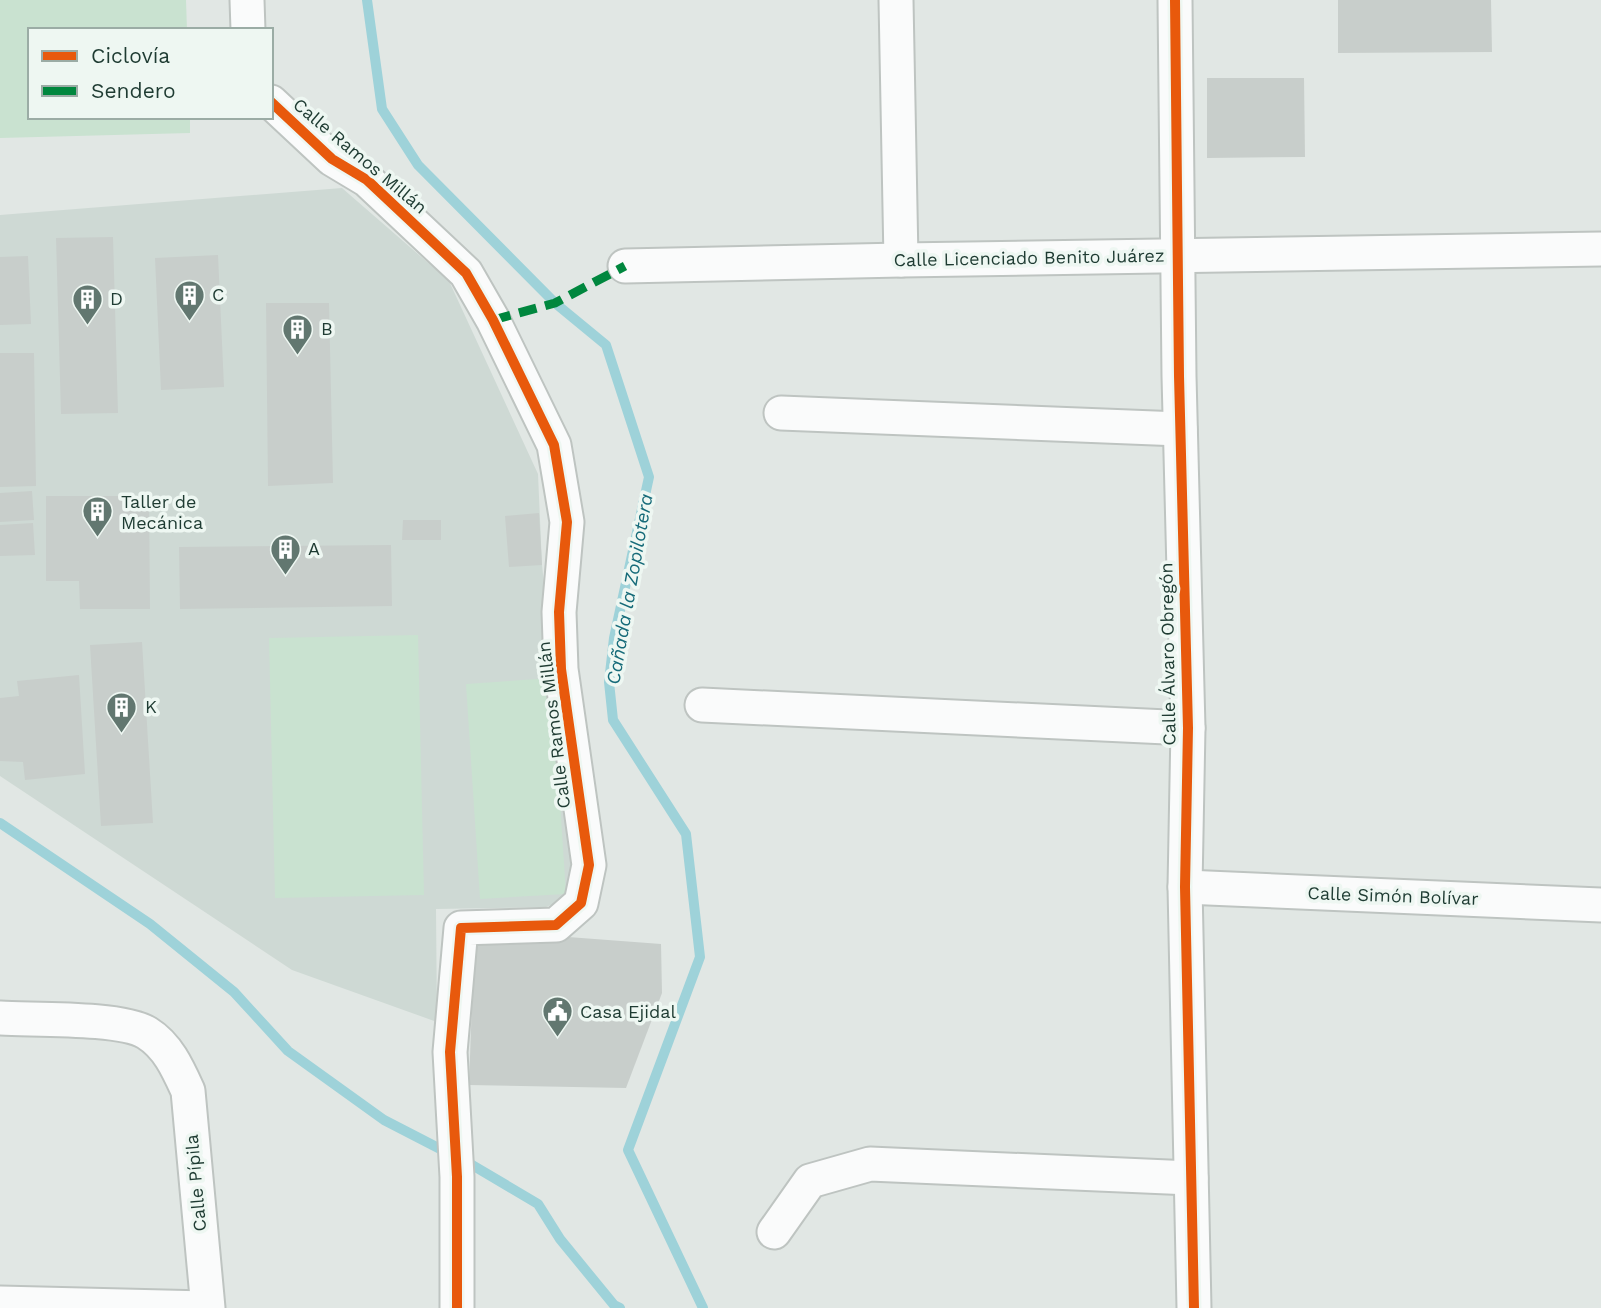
<svg xmlns="http://www.w3.org/2000/svg" width="1601" height="1308" font-family="'Work Sans',sans-serif">
<style>
.built{fill:#ced9d4}
.green{fill:#c9e2d0}
.lines{fill:none;stroke-linecap:round;stroke-linejoin:round}
.stream{stroke:#9ed2d9;stroke-width:10}
.building{fill:#c8cecb}
.minor-casing{stroke:#bec4c1;stroke-width:37}
.minor{stroke:#fafbfb;stroke-width:33}
.quiet{stroke:#00873e;stroke-width:9;stroke-dasharray:18 9;stroke-linecap:butt}
.cycleway-casing{stroke:#eef7f2;stroke-width:15}
.cycleway{stroke:#e8590c;stroke-width:10}
.labels{text-anchor:middle;stroke-width:7;stroke-linejoin:round;paint-order:stroke}
.street-label{font-size:18px;fill:#1e3b32;stroke:#eef7f2}
.poi-label{font-size:18px;fill:#1e3b32;stroke:#eef7f2;text-anchor:start}
.water-label{font-size:19px;font-style:italic;fill:#166b79;stroke:#eef7f2}
</style>
<rect width="100%" height="100%" fill="#e1e7e4"/>
<polygon class="built" points="342,188 449,281 538,474 542,565 576,880 572,897 546,907 436,909 437,1022 292,970 0,776 0,215"/>
<g class="green">
<polygon points="0,0 186,0 187,30 30,30 30,117 190,117 190,133 0,138"/>
<polygon points="418,635 424,895 275,898 269,638"/>
<polygon points="552,678 566,894 480,899 466,684"/>
</g>
<g class="lines">
<g class="stream">
<polyline points="367,0 382,109 418,165 555,303 606,345 649,477 614,638 609,682 613,720 686,834 700,957 628,1150 703,1308"/>
<polyline points="0,823 150,924 234,992 288,1051 384,1120 448,1153"/>
<polyline points="462,1159 538,1204 560,1239 614,1305 620,1308"/>
</g>
</g>
<g class="building">
<polygon points="1338,0 1491,0 1492,52 1338,53"/>
<polygon points="1207,78 1304,78 1305,157 1207,158"/>
<polygon points="113,237 118,413 61,414 56,238"/>
<polygon points="218,255 224,387 161,390 155,258"/>
<polygon points="28,256 31,324 0,325 0,257"/>
<polygon points="266,303 329,303 333,483 268,486"/>
<polygon points="0,353 34,353 36,486 0,487"/>
<polygon points="32,491 34,520 0,522 0,493"/>
<polygon points="46,496 149,496 150,609 80,609 79,581 46,581"/>
<polygon points="539,513 542,565 509,567 505,516"/>
<polygon points="403,520 441,520 441,540 402,540"/>
<polygon points="33,523 35,555 0,556 0,525"/>
<polygon points="391,545 392,606 180,609 179,547"/>
<polygon points="142,642 153,823 101,826 90,645"/>
<polygon points="79,675 85,774 25,780 23,762 0,761 0,698 19,696 17,681"/>
<polygon points="568,937 661,944 662,993 626,1088 469,1085 474,945"/>
</g>
<g class="lines">
<defs>
<g id="minor">
<polyline points="247,0 248,30"/>
<polyline points="896,0 901,260"/>
<polyline points="1175,0 1179,376 1188,728 1185,887 1194,1308"/>
<polyline points="271,102 332,159 367,180 466,273 493,320 554,445 567,522 559,612 561,669 589,865 581,903 556,925 461,928 450,1052 457,1177 457,1308"/>
<polyline points="625,266 901,260 1601,249"/>
<polyline points="781,413 1180,429"/>
<polyline points="702,705 1188,728"/>
<polyline points="1185,887 1601,905"/>
<path d="M0,1018c33,2 122,-1 147,15 21,13 31,36 41,58l20,217"/>
<polyline points="774,1232 810,1181 870,1164 1191,1178"/>
<polyline points="0,1303 206,1308"/>
</g>
</defs>
<use href="#minor" class="minor-casing"/>
<use href="#minor" class="minor"/>
<polyline class="quiet" points="493,320 555,303 625,266"/>
<defs>
<g id="cycleway">
<polyline points="1175,0 1179,376 1188,728 1185,887 1194,1308"/>
<polyline points="271,102 332,159 367,180 466,273 493,320 554,445 567,522 559,612 561,669 589,865 581,903 556,925 461,928 450,1052 457,1177 457,1308"/>
</g>
</defs>
<use href="#cycleway" class="cycleway-casing"/>
<use href="#cycleway" class="cycleway"/>
</g>
<defs>
<symbol id="building-pin" viewBox="-11 -11 22 30"><path d="M0 17L-7.5 6A9.5 9.5 0 1 1 7.5 6Z" fill="#627770" stroke="#eef7f2"/><path d="M-4-6H4V6H1V3H-1V6H-4ZM-2.5-4.3h1.7v1.8h-1.7ZM.8-4.3h1.7v1.8H.8ZM-2.5-1h1.7V.8h-1.7ZM.8-1h1.7V.8H.8Z" fill="#fff"/></symbol>
<symbol id="civic-pin" viewBox="-11 -11 22 30"><path d="M0 17L-7.5 6A9.5 9.5 0 1 1 7.5 6Z" fill="#627770" stroke="#eef7f2"/><path d="M-.6-6.5H3V-4.5H.6V-3L4-1V1h2V6H-6V1h2V-1L-.6-3ZM-1.2 2.5V6h2.4V2.5Z" fill="#fff"/></symbol>
</defs>
<g fill-rule="evenodd">
<use href="#building-pin" x="172" y="278" width="35" height="47"/>
<use href="#building-pin" x="70" y="282" width="35" height="47"/>
<use href="#building-pin" x="280" y="312" width="35" height="47"/>
<use href="#building-pin" x="80" y="494" width="35" height="47"/>
<use href="#building-pin" x="268" y="532" width="35" height="47"/>
<use href="#building-pin" x="104" y="690" width="35" height="47"/>
<use href="#civic-pin" x="540" y="994" width="35" height="47"/>
</g>
<g class="labels">
<g class="street-label">
<text transform="translate(360 156) rotate(40)" y="6">Calle Ramos Millán</text>
<text transform="translate(1029 258) rotate(-1)" y="6">Calle Licenciado Benito Juárez</text>
<text transform="translate(1168 654) rotate(-91)" y="6">Calle Álvaro Obregón</text>
<text transform="translate(554 725) rotate(-97)" y="6">Calle Ramos Millán</text>
<text transform="translate(1393 896) rotate(2)" y="6">Calle Simón Bolívar</text>
<text transform="translate(196 1183) rotate(-95)" y="6">Calle Pípila</text>
</g>
<g class="poi-label">
<text x="212" y="301">C</text>
<text x="110" y="305">D</text>
<text x="321" y="335">B</text>
<text x="121" y="508">Taller de<tspan x="121" dy="21">Mecánica</tspan></text>
<text x="308" y="555">A</text>
<text x="145" y="713">K</text>
<text x="580" y="1018">Casa Ejidal</text>
</g>
<g class="water-label">
<text transform="translate(629 589) rotate(-80)" y="7">Cañada la Zopilotera</text>
</g>
</g>
<rect x="28" y="28" width="245" height="91" fill="#eef7f2" stroke="#9baca5" stroke-width="2"/>
<rect x="42" y="51" width="35" height="10" fill="#e8590c" stroke="#9baca5" stroke-width="2"/>
<text x="91" y="63" font-size="21" fill="#1e3b32">Ciclovía</text>
<rect x="42" y="86" width="35" height="10" fill="#00873e" stroke="#9baca5" stroke-width="2"/>
<text x="91" y="98" font-size="21" fill="#1e3b32">Sendero</text>
</svg>
